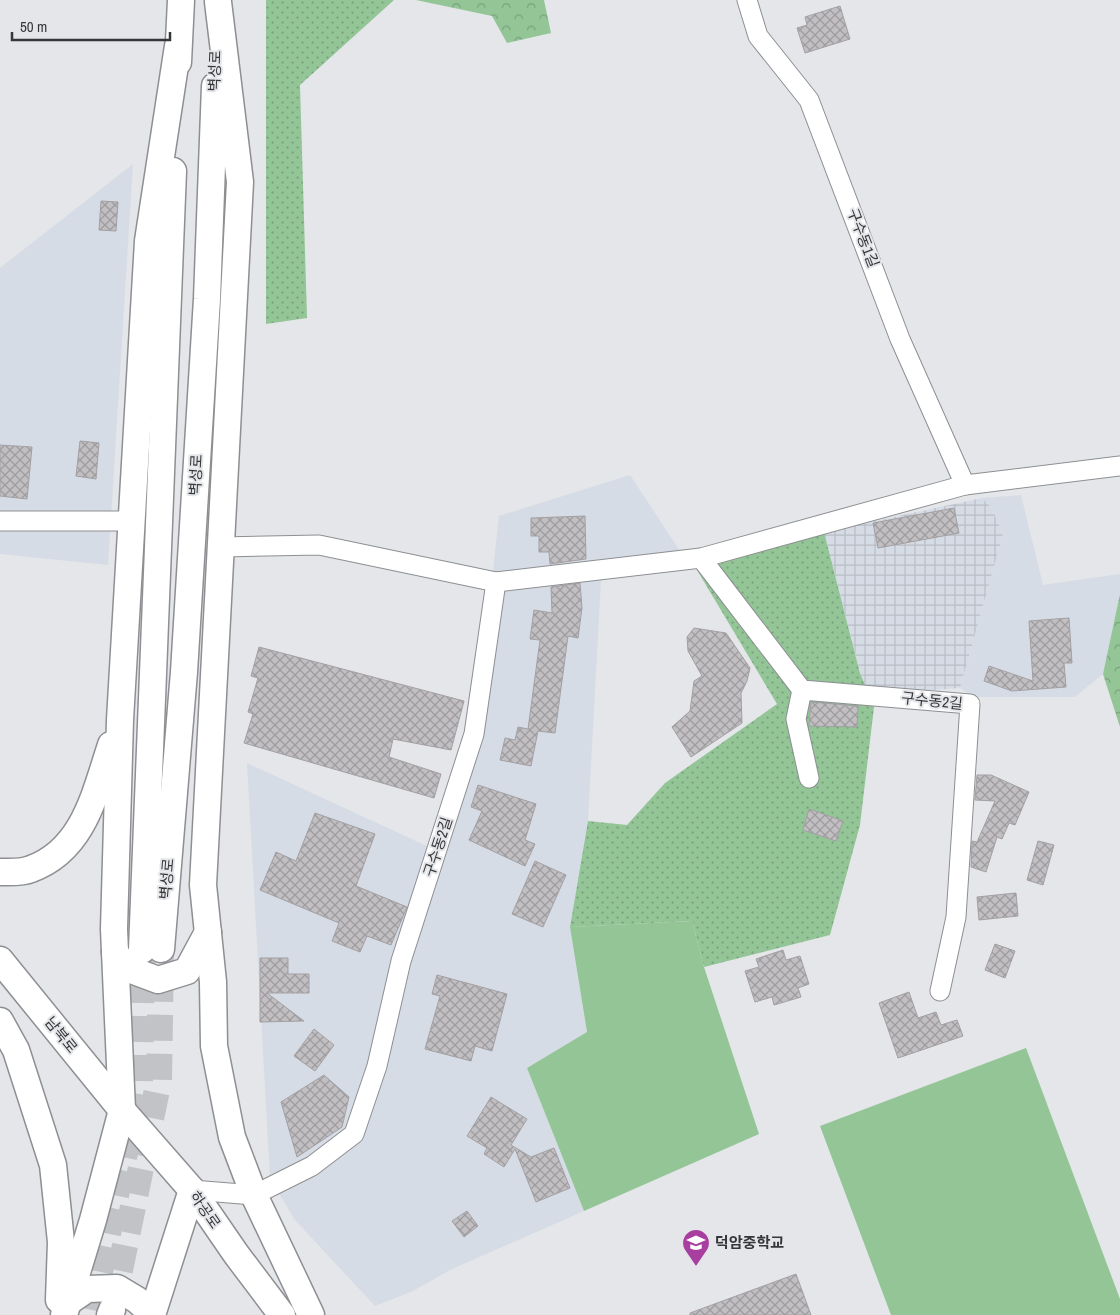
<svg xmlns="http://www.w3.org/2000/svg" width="1120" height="1315" font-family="'Archivo Narrow','Noto Sans KR',sans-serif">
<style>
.built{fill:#d6dce5}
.industrial{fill:url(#industrial-grid)}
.grass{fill:url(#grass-dots)}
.forest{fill:url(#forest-crowns)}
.pitch{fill:#93c597}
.building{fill:url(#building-cross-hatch);stroke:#a3a0a3}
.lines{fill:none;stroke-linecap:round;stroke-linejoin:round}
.secondary-tunnel{stroke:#c1c3c6;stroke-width:26;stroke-dasharray:26 13;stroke-linecap:butt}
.street-casing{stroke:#8d8f92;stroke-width:21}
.secondary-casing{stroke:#8d8f92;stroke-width:29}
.street{stroke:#fff;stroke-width:19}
.secondary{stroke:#fff;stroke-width:26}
.labels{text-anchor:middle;stroke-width:4;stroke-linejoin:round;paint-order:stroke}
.street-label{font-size:15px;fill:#363739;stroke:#e4e6e9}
.poi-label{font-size:15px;font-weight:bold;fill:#363739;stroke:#e4e6e9;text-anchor:start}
</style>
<defs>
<pattern id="industrial-grid" width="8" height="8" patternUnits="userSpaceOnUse" patternTransform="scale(1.25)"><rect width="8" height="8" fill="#d6dce5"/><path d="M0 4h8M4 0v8" fill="none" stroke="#b8bdc5"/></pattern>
<pattern id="grass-dots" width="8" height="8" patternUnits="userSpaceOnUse" patternTransform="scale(1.25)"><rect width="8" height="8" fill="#93c597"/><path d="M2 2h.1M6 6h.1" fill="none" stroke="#79a17c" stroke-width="1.8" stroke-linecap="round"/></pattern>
<pattern id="forest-crowns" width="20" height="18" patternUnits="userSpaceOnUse" patternTransform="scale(1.25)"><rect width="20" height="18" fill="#93c597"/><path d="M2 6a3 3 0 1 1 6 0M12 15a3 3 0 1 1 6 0" fill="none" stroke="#79a17c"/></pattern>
<pattern id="building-cross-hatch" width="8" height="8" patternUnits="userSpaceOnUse" patternTransform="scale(1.25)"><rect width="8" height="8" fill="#c2bfc3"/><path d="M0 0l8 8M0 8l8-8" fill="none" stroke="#9e9c9f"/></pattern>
</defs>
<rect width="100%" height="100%" fill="#e4e6e9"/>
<g class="built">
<polygon points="133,164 108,565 0,554 0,268"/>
<polygon points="630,475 680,551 601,580 588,821 570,927 587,1033 527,1068 584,1211 450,1270 413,1291 375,1306 295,1220 270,1179 247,763 444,854 470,776 499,516"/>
<polygon points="1021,495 1043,585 1120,574 1120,594 1116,617 1103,674 1075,697 974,697 960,688 1003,534 991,507 982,498"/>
</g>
<polygon class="industrial" points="982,498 991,507 1003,534 960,688 866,695 824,532"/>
<g class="grass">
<polygon points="266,0 394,0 300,85 307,318 266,324"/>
<polygon points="824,532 860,673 874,707 860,825 830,935 704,967 692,921 570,927 588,821 627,825 665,783 777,704 697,570"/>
</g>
<g class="forest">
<polygon points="416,0 544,0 551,33 507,43 492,16"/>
<polygon points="1120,594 1120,727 1103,674"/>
</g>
<g class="pitch">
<polygon points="692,921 704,967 759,1134 584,1211 527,1068 587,1032 570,927"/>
<polygon points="1026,1048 1120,1299 1120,1315 891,1315 820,1126"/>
</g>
<g class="building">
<polygon points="840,6 850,39 805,53 797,28 807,25 805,17"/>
<polygon points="101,201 118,202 116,231 99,230"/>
<polygon points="80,441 99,443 96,479 76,476"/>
<polygon points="0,445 32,447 27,499 0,496"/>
<polygon points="954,508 959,533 878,548 873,523"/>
<polygon points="585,516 586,559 550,564 549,552 539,552 539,536 531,536 531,518"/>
<polygon points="580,583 582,608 578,638 568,636 555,733 538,731 531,766 500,760 505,738 515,740 518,727 528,729 540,640 530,639 534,610 552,613 551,587"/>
<polygon points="1069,618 1072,663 1064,663 1066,687 1012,691 984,681 989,666 1033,681 1029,621"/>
<polygon points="694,628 726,633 750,668 747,681 741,693 742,723 691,757 672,727 690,711 694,681 702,676 688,651 687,637"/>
<polygon points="259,647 464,701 451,750 393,739 389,757 441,774 434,798 244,743 253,714 248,712 258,678 251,676"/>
<polygon points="811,702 858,706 857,727 809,726"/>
<polygon points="977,775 991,775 1029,792 1015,825 1009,823 1002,839 997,837 986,872 971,867 972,841 977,842 995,801 975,800"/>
<polygon points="478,785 536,804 525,840 535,844 525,866 469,840 482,811 471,807"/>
<polygon points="809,809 843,821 836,841 803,830"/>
<polygon points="315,813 375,834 356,886 407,907 391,945 367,936 360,952 332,941 339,923 260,890 276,852 296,861"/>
<polygon points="1038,841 1054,845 1043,885 1027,880"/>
<polygon points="535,861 566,875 543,927 512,914"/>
<polygon points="1016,893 1018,916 979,920 977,897"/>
<polygon points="995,944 1015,951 1005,978 985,970"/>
<polygon points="783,950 786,960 800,956 809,984 798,988 801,997 774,1005 772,997 755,1002 745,971 759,967 756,959"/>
<polygon points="260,958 288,958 288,974 309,974 309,993 267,993 304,1021 260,1022"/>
<polygon points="437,975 507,994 492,1051 475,1046 471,1061 425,1049 440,996 432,994"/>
<polygon points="909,992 918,1018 936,1012 941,1025 957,1020 963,1036 898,1058 879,1003"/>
<polygon points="314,1029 334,1045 315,1071 294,1056"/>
<polygon points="324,1075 349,1097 342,1127 297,1157 281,1102"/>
<polygon points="491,1097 527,1119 511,1145 531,1157 554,1148 570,1188 536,1202 515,1149 504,1167 484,1154 487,1148 467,1136"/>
<polygon points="467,1211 478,1226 464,1237 452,1221"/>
<polygon points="796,1274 811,1315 690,1315 690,1313"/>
</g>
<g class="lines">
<g class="secondary-tunnel">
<polyline points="112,1309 159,1080 161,949"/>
<polyline points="92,1310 140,1081 142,953"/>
</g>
<defs>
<g id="street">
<polyline points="747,0 758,36 809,100 900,339 965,485"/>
<polyline points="0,521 129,521 132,526"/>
<polyline points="221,547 319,545 496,582 701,558 965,485 1120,466"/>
<polyline points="701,558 802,690 970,704 956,917 940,991"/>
<polyline points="802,690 796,719 809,778"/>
<polyline points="192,1190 254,1195 312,1166 354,1134 377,1066 401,961 474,734 496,582"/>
</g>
<g id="secondary">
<polyline points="218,2 240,182 203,885 213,982 214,1046 232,1137 254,1195 311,1315"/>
<polyline points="178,62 181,0"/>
<path d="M0,872c9,0 22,1 31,-3 53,-19 64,-76 80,-124"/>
<polyline points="161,949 184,672 207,299 215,86"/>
<polyline points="142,950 173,171"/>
<polyline points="115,952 126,968 158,980 187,971 208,932"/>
<polyline points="0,960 122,1110 192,1190 236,1254 282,1315"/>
<polyline points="0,1021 16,1050 53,1165 61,1242 59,1300"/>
<polyline points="68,1302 87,1289 117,1288 137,1300 152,1314"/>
<polyline points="64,1315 93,1220 122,1110 114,929 120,720 148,241 178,46"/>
<polyline points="110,1315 112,1310"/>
<polyline points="152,1315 192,1190"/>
</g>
</defs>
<use href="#street" class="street-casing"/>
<use href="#secondary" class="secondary-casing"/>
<use href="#street" class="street"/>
<use href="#secondary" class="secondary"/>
</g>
<defs>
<symbol id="school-pin" viewBox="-11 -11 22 30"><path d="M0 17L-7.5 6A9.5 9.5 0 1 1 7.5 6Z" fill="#a83e9f" stroke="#e4e6e9"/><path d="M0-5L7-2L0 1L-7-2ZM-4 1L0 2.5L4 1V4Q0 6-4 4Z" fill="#fff"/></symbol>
</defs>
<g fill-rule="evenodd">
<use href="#school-pin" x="680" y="1227" width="32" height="43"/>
</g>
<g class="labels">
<g class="street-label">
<text transform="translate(215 71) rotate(-88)" y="5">벽성로</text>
<text transform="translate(863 238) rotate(69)" y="5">구수동1길</text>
<text transform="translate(196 475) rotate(-87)" y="5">벽성로</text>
<text transform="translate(932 701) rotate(6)" y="5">구수동2길</text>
<text transform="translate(438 847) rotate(-72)" y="5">구수동2길</text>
<text transform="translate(167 879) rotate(-85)" y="5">벽성로</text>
<text transform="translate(61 1035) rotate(51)" y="5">남북로</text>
<text transform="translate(205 1210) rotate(55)" y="5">하공로</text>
</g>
<g class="poi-label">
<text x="715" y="1248">덕암중학교</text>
</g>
</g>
<path d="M12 32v8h158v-8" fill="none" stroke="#363739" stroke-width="2.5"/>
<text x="20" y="32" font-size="15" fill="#363739" stroke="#e4e6e9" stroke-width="4" paint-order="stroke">50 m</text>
</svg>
